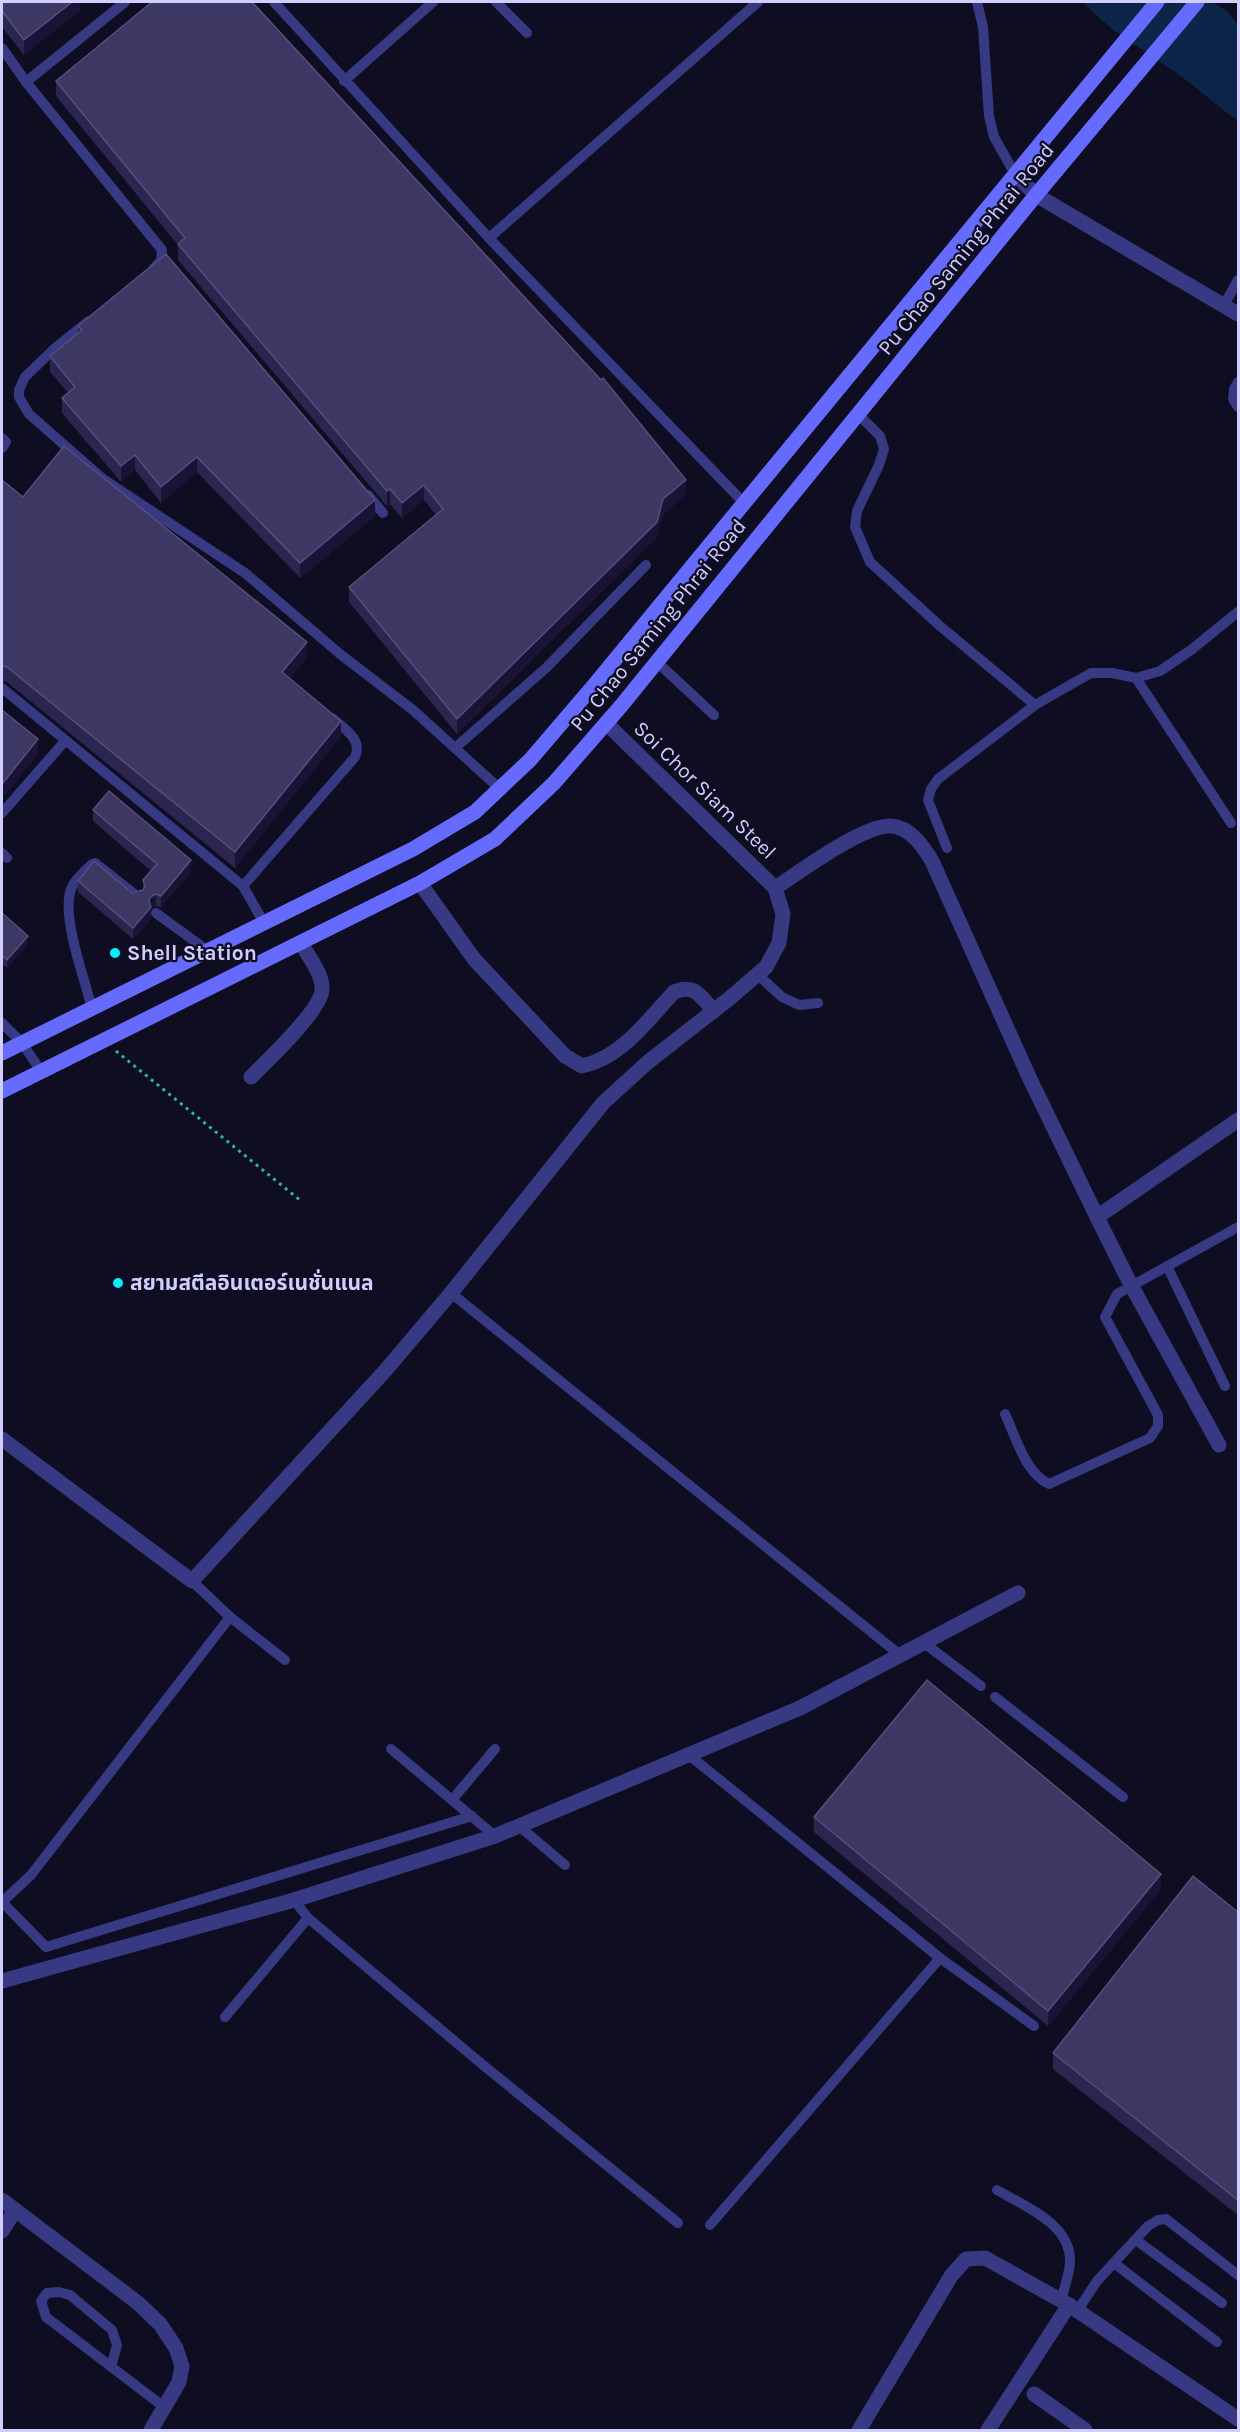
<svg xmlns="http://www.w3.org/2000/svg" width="1240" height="2432" font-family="Karla,'Noto Sans Thai',sans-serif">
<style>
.water{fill:#0b2648}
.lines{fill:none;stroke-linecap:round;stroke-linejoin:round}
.path{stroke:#2cb5a5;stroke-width:3;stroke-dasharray:3 4.5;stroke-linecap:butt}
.lane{stroke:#373982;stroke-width:10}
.street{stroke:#373982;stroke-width:15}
.secondary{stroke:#656bff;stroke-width:15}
.wall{fill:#2b2650}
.shaded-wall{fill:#191436}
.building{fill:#3d3863;stroke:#544f7b;stroke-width:1.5}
.poi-dot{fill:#00f0f9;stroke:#0f0d22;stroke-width:2}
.labels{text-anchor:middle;stroke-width:4.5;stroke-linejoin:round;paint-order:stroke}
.street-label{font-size:21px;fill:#d1ceff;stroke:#0f0d22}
.poi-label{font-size:21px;font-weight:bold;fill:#d1ceff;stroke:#0f0d22;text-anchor:start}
</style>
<rect width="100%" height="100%" fill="#0f0d22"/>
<polygon class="water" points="1082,2 1212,2 1227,11 1238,25 1238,119 1231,116 1181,76 1113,30"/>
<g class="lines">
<polyline class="path" points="116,1051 301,1201"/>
<g class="lane">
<polyline points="274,2 489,238 744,503"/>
<polyline points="496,2 527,33"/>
<polyline points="977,2 983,27 989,116 994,137 1015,174"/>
<polyline points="2,48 26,82 162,250 161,261 154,268"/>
<polyline points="344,81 433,2"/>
<polyline points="26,82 125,2"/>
<polyline points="489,238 758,2"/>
<polyline points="1224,305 1238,280"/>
<polyline points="89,321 54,349 25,377 19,390 19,397 29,414 103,479 245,573 340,654 413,710 500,789"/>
<polyline points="1238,382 1234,389 1233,399 1238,407"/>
<polyline points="858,414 880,436 884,449 879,465 857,511 855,527 870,562 940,626 1035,705"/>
<polyline points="2,438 6,442 2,448"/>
<polyline points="368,495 383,513"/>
<polyline points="657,662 714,715"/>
<polyline points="1136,678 1231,823"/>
<polyline points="2,688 243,886 264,923"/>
<polyline points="455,748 546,668 646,565"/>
<polyline points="2,813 65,741"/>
<polyline points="947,848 928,800 931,789 938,779 1035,705 1091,673 1112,673 1136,678 1160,671 1191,650 1238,612"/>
<polyline points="2,853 7,858"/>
<path d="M243,886l112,-129c8,-18 -11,-28 -23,-39"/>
<polyline points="156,913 208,951"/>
<polyline points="757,974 782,997 799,1005 818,1003"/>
<path d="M92,1008c-7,-28 -31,-91 -21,-119 4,-10 13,-17 21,-25l3,-1 43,34"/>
<polyline points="2,1023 22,1043 41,1071"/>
<polyline points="1167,1266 1225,1386"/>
<polyline points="451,1293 900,1655"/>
<path d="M1005,1414c11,23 20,59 44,70l101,-46 8,-12v-11l-53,-98 12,-23 121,-67"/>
<polyline points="192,1581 230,1617"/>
<polyline points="924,1643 981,1686"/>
<polyline points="995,1697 1123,1797"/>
<polyline points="391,1749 495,1836"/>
<polyline points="689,1755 940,1958 710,2225"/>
<polyline points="452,1800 495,1749"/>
<polyline points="519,1826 565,1865"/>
<polyline points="294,1900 308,1918 483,2065 678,2223"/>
<polyline points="2,1902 46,1947 472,1816"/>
<polyline points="2,1902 31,1875 230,1617 285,1660"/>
<polyline points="940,1958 1034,2026"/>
<polyline points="225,2017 308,1918"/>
<path d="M997,2190c27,16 75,34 73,73 -1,12 -6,26 -9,38"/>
<polyline points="1136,2240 1222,2303"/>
<polyline points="1114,2263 1217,2342"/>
<polyline points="1078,2310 1097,2281 1148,2226 1158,2220 1166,2219 1238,2275"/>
<polyline points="111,2367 117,2345 112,2330 70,2295 59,2292 47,2293 41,2301 46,2317 164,2407"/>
</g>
<g class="street">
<polyline points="1015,174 1036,195 1238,314"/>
<path d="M420,883l54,76 91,97 17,10c39,-8 65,-45 92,-74 21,-9 27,5 40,19"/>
<path d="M775,888c25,-16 89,-64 116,-62 19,1 32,20 41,35l97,216 68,140 34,68 88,160"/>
<path d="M251,1077c16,-16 70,-67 71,-87 1,-16 -14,-34 -21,-47"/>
<polyline points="1097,1217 1238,1120"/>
<polyline points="2,1439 192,1581 384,1372 451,1293 603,1103 648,1062 730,998 766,967 779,943 783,914 775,888 606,723"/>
<polyline points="2,1981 294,1900 495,1836 800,1708 1018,1593"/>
<polyline points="2,2200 138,2303 160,2324 176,2348 182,2366 179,2382 151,2430"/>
<polyline points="2,2231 15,2210"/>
<polyline points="1034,2394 1085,2430"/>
<polyline points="859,2430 951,2276 966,2259 985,2258 1069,2305 1238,2419"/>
<polyline points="988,2430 1069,2305"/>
</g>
<g class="secondary">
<polyline points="2,1053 413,849 475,812 530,760 595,684 1157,2"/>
<polyline points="2,1091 420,883 495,839 554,783 621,706 1036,195 1197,2"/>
</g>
</g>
<g class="wall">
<polygon points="2,2 80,2 80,10 24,55 2,27"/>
<polygon points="56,81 686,495 663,514 657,537 457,734 349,602 349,587 436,515 424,500 402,518 390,504 387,506 178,260 178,245 56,96"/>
<polygon points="78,326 375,516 300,578 197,472 161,503 135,470 121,482 62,413 62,398 68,393 50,372 50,356 78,333"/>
<polygon points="2,480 23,497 307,657 289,678 341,736 235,868 7,682 2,681"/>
<polygon points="93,810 191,872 161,907 156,906 151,908 151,919 133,939 78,892 78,881 132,893 143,891 143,880 151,871 93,821"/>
<polygon points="2,913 28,944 7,968 2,963"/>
<polygon points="814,1817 1161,1889 1048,2026 814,1832"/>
<polygon points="1239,1913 1239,2216 1053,2069 1053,2053"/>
</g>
<g class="shaded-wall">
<polygon points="72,2 80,2 80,10 24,55 24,40"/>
<polygon points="135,455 135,470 121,482 121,466"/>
<polygon points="197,457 197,472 161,503 161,487"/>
<polygon points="686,480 686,495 663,514 657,537 457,734 457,719 663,499"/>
<polygon points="424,485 424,500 402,518 402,503"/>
<polygon points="390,489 390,504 387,506 387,491"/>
<polygon points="375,500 375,516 300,578 300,563"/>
<polygon points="307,642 307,657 282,688 282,672"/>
<polygon points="341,721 341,736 235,868 235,852"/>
<polygon points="38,739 38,754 2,799 2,784"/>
<polygon points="191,860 191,872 161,907 161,896"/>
<polygon points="156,894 156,906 151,908 151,919 133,939 133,928 150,897"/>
<polygon points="28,936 28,944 7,968 7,960"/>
<polygon points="1161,1874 1161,1889 1048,2026 1048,2011"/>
</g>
<g class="building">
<polygon points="2,2 72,2 24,40 2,11"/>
<polygon points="152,2 252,2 601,380 603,378 686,480 663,499 657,522 457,719 349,587 443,509 424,485 402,503 390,489 387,491 178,244 185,238 56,81"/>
<polygon points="166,254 375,500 300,563 197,457 161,487 135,455 121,466 62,398 75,387 50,356 82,330 78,326"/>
<polygon points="64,446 307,642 282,672 341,721 235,852 7,667 2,666 2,480 23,497"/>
<polygon points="2,710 38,739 2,784"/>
<polygon points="109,791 191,860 161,896 156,894 150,897 149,901 151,907 133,928 78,881 94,861 132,893 143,890 145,886 143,880 157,864 93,810"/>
<polygon points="2,913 28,936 7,960 2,955"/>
<polygon points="927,1680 1161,1874 1048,2011 814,1817"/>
<polygon points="1193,1876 1239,1913 1239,2201 1053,2053"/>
</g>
<g class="poi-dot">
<circle cx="115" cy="953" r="6"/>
<circle cx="118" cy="1283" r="6"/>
</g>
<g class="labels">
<g class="street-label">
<text transform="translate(966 249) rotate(-51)" y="7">Pu Chao Saming Phrai Road</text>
<text transform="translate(658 625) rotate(-51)" y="7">Pu Chao Saming Phrai Road</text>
<text transform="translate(705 790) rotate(44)" y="7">Soi Chor Siam Steel</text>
</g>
<g class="poi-label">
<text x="127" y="960">Shell Station</text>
<text x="130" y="1290">สยามสตีลอินเตอร์เนชั่นแนล</text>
</g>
</g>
<rect width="1240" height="2432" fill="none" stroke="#d1ceff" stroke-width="6"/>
</svg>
